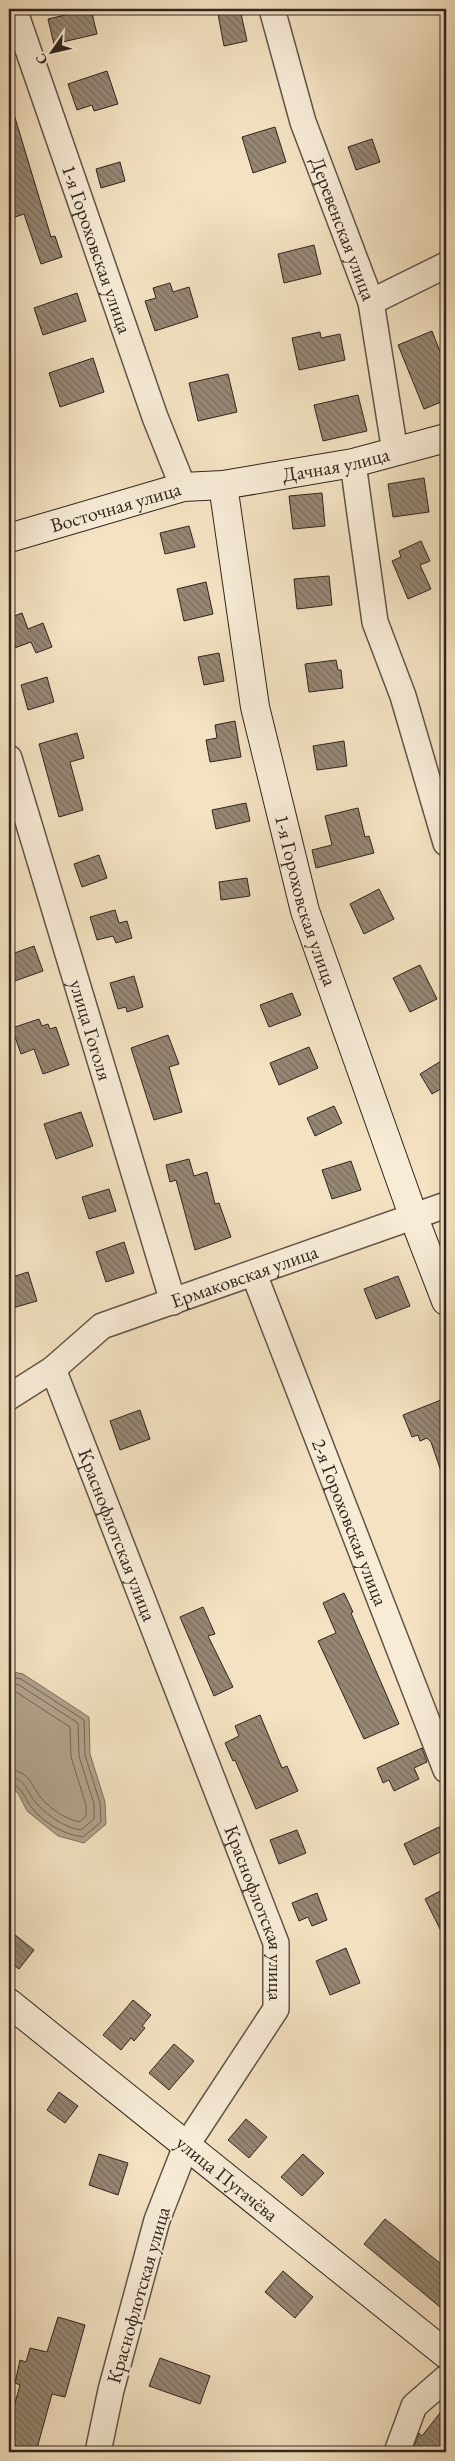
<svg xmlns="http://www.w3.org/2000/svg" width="455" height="2461" font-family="'EB Garamond',serif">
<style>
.water{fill:#b1a28b;stroke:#7d7060}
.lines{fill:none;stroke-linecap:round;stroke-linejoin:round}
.shore{stroke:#706455;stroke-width:1}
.building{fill:url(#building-back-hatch);stroke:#30251f}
.street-casing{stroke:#615448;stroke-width:28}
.secondary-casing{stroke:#30251f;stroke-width:30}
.street{stroke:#f8ecd7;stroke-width:25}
.secondary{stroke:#f8ecd7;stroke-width:28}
.labels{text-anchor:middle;stroke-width:4;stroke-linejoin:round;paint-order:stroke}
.street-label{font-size:20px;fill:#30251f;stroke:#f8ecd7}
</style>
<defs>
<pattern id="building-back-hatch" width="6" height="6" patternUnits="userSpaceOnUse" patternTransform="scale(1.25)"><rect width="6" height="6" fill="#968774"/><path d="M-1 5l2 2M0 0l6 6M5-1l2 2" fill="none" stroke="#7b6e5f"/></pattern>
</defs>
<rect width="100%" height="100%" fill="#f4e2c2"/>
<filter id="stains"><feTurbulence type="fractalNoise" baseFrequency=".004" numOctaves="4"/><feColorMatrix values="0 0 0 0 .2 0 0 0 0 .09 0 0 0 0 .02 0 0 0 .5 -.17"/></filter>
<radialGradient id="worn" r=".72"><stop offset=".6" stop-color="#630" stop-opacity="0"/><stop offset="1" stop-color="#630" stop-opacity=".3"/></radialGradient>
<polygon class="water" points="9,1671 23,1674 89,1717 90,1754 105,1802 106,1824 84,1843 58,1836 27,1811 18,1793 9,1787"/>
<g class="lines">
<g class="shore">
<path d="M9,1677l12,2 63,41 1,35 15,48 1,19 -18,15c-20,-3 -38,-13 -51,-29 -8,-9 -9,-23 -23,-25"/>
<path d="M9,1683l10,2 59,38 1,33 15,48v15l-13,11c-17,-3 -30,-12 -43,-25 -11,-10 -11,-27 -29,-28"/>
<path d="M9,1691l7,1 54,35 1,30 15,48v11l-7,6c-13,-3 -27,-12 -37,-23 -10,-12 -13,-29 -33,-29"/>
</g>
</g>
<g class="building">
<polygon points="91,9 97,34 54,44 48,19"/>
<polygon points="217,9 240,9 247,41 224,46"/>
<polygon points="107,71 118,104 94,111 92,105 77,110 68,84"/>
<polygon points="9,111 13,111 51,237 55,236 62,257 41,264 24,214 9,219"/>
<polygon points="275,127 286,162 253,173 242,137"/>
<polygon points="372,139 380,162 356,170 348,147"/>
<polygon points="120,162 125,181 101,188 96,169"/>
<polygon points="314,245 321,274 284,283 278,254"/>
<polygon points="170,283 173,292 189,287 198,317 155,331 145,301 156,298 153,288"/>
<polygon points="77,293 86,321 43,335 34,308"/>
<polygon points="432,331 441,354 446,352 446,400 424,409 398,345"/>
<polygon points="320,332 321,338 340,334 345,360 299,370 292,338"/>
<polygon points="93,358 104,392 60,407 49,373"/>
<polygon points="228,374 237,412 198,421 189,383"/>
<polygon points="358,395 367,431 323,441 314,405"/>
<polygon points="424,478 429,512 393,517 388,484"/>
<polygon points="322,493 325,526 293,529 289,496"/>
<polygon points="189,526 195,547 165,554 160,533"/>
<polygon points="421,541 430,561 420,565 431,589 408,599 392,561 401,557 399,551"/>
<polygon points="329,576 332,605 297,609 294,579"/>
<polygon points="206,582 213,614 184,621 177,589"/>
<polygon points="22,613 28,629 43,623 52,647 36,653 31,642 9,650 9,618"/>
<polygon points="219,653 224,681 204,685 198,657"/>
<polygon points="336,660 338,670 341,670 343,688 309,692 305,664"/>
<polygon points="47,677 54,702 28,710 21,685"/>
<polygon points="235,721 241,757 210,762 206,740 217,738 215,725"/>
<polygon points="77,733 84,758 70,762 83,810 59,817 39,744"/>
<polygon points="344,741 347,766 317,770 313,746"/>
<polygon points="246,803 250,821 216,829 212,810"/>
<polygon points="358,808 365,837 369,836 374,853 316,868 312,850 332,845 325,816"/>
<polygon points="99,855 107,878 82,887 74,864"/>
<polygon points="247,878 250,896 221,900 219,882"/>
<polygon points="379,889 394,919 364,934 350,904"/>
<polygon points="115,910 119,923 127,921 132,938 116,943 113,936 97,940 90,917"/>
<polygon points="34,946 43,971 9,983 9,955"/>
<polygon points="420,965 437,999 410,1012 393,978"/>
<polygon points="134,976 143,1007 127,1012 126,1007 118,1009 110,983"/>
<polygon points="292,993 301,1015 269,1027 260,1005"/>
<polygon points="39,1019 42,1026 48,1024 50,1029 56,1027 69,1065 43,1074 34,1049 21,1054 12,1028"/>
<polygon points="168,1035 179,1064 169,1067 182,1112 154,1120 131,1048"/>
<polygon points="309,1047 318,1068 279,1085 270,1063"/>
<polygon points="446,1058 446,1086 432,1094 420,1074"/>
<polygon points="334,1106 342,1123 315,1136 307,1118"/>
<polygon points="81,1112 93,1146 56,1159 44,1124"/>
<polygon points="189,1159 194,1176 207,1172 215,1204 219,1203 231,1237 195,1250 176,1180 170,1182 166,1165"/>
<polygon points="351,1161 361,1190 332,1199 322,1170"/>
<polygon points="109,1189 116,1211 89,1219 82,1197"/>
<polygon points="124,1242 134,1273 106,1282 96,1252"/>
<polygon points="28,1272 37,1301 9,1309 9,1278"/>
<polygon points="398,1276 410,1306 376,1319 364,1289"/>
<polygon points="446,1398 446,1479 444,1480 431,1442 427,1438 420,1441 418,1435 412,1437 403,1415"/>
<polygon points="140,1410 150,1439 120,1450 110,1421"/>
<polygon points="344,1593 353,1612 351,1613 399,1724 364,1739 318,1641 336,1633 323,1603"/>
<polygon points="203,1607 215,1634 208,1636 233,1687 214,1696 180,1617"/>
<polygon points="260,1715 282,1768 287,1766 298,1791 256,1809 235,1760 233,1761 225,1743 239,1736 235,1726"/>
<polygon points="422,1748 427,1762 414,1768 419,1779 394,1791 389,1780 383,1783 377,1768"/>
<polygon points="439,1827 446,1842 446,1849 414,1865 404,1844"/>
<polygon points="297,1830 306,1853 279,1864 270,1840"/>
<polygon points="446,1888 446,1941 425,1899"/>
<polygon points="317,1893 327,1920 312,1926 308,1917 299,1921 292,1903"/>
<polygon points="9,1930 34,1950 19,1969 9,1961"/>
<polygon points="346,1948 360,1983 330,1995 316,1961"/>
<polygon points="133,2000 151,2015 142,2026 145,2028 134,2041 131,2038 121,2050 103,2035"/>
<polygon points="174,2044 194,2061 169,2090 149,2073"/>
<polygon points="59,2092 78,2106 65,2123 47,2110"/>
<polygon points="246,2119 267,2137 249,2158 228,2140"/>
<polygon points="99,2154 128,2163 118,2195 89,2185"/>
<polygon points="303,2154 324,2173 302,2196 281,2177"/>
<polygon points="385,2219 446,2268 446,2312 364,2244"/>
<polygon points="283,2271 313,2297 295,2318 265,2292"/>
<polygon points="58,2317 85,2325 65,2397 52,2394 36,2452 29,2452 9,2445 9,2424 20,2385 15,2383 20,2360 26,2362 30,2348 47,2352"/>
<polygon points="160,2358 210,2376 200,2404 149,2386"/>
<polygon points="446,2405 446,2452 412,2452 419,2433 422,2436"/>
</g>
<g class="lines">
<defs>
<g id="street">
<path id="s1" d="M14,9l141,408 28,70"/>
<path id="s2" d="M272,9l31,113 68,180 24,150"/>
<polyline points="371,302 446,265"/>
<polyline points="353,463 375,622 403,696 446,843"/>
<path id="s3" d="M9,758l164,544"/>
<path id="s4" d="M254,1274l192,496"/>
<path id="s5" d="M53,1369l223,574v66l-90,137 -29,74 -46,170 -13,62"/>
<path id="s6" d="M9,1397l44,-28 49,-43 344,-121"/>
<polyline points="397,2452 414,2406 446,2378"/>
</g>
<g id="secondary">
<path id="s7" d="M223,485l32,222 50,204 109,307 32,83"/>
<path id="s8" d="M9,538l174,-51 40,-2 130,-22 93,-25"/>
<path id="s9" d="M9,2003l437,351"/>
</g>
</defs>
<use href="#street" class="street-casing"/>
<use href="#secondary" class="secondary-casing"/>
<use href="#street" class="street"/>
<use href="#secondary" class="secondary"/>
</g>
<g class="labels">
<g class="street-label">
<text dy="7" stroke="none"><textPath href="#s2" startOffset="231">Деревенская улица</textPath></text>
<text dy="7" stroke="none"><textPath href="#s1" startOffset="254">1-я Гороховская улица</textPath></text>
<text dy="7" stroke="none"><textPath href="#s8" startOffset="336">Дачная улица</textPath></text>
<text dy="7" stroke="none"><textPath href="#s8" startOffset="111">Восточная улица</textPath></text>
<text dy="7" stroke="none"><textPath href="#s7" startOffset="424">1-я Гороховская улица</textPath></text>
<text dy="7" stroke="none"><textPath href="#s3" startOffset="284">улица Гоголя</textPath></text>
<text dy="7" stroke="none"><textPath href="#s6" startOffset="268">Ермаковская улица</textPath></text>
<text dy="7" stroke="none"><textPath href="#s4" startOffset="266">2-я Гороховская улица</textPath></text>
<text dy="7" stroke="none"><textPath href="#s5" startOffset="178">Краснофлотская улица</textPath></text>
<text dy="7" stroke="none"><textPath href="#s5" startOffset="582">Краснофлотская улица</textPath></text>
<text dy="7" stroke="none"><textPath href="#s9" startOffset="280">улица Пугачёва</textPath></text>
<text transform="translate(138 2295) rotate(-74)" y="7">Краснофлотская улица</text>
</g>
</g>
<rect width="455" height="2461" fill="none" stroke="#f4e2c2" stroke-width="30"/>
<rect x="10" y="10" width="435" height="2441" fill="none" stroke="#30251f" stroke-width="2.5"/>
<rect x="15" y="15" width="425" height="2431" fill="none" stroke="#30251f"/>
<g transform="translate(52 52) rotate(236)" stroke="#f8ecd7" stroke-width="4" paint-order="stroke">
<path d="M0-4L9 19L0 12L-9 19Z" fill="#30251f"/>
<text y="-8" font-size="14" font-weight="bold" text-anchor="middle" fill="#30251f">С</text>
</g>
<rect width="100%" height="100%" filter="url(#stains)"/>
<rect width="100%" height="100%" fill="url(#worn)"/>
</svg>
